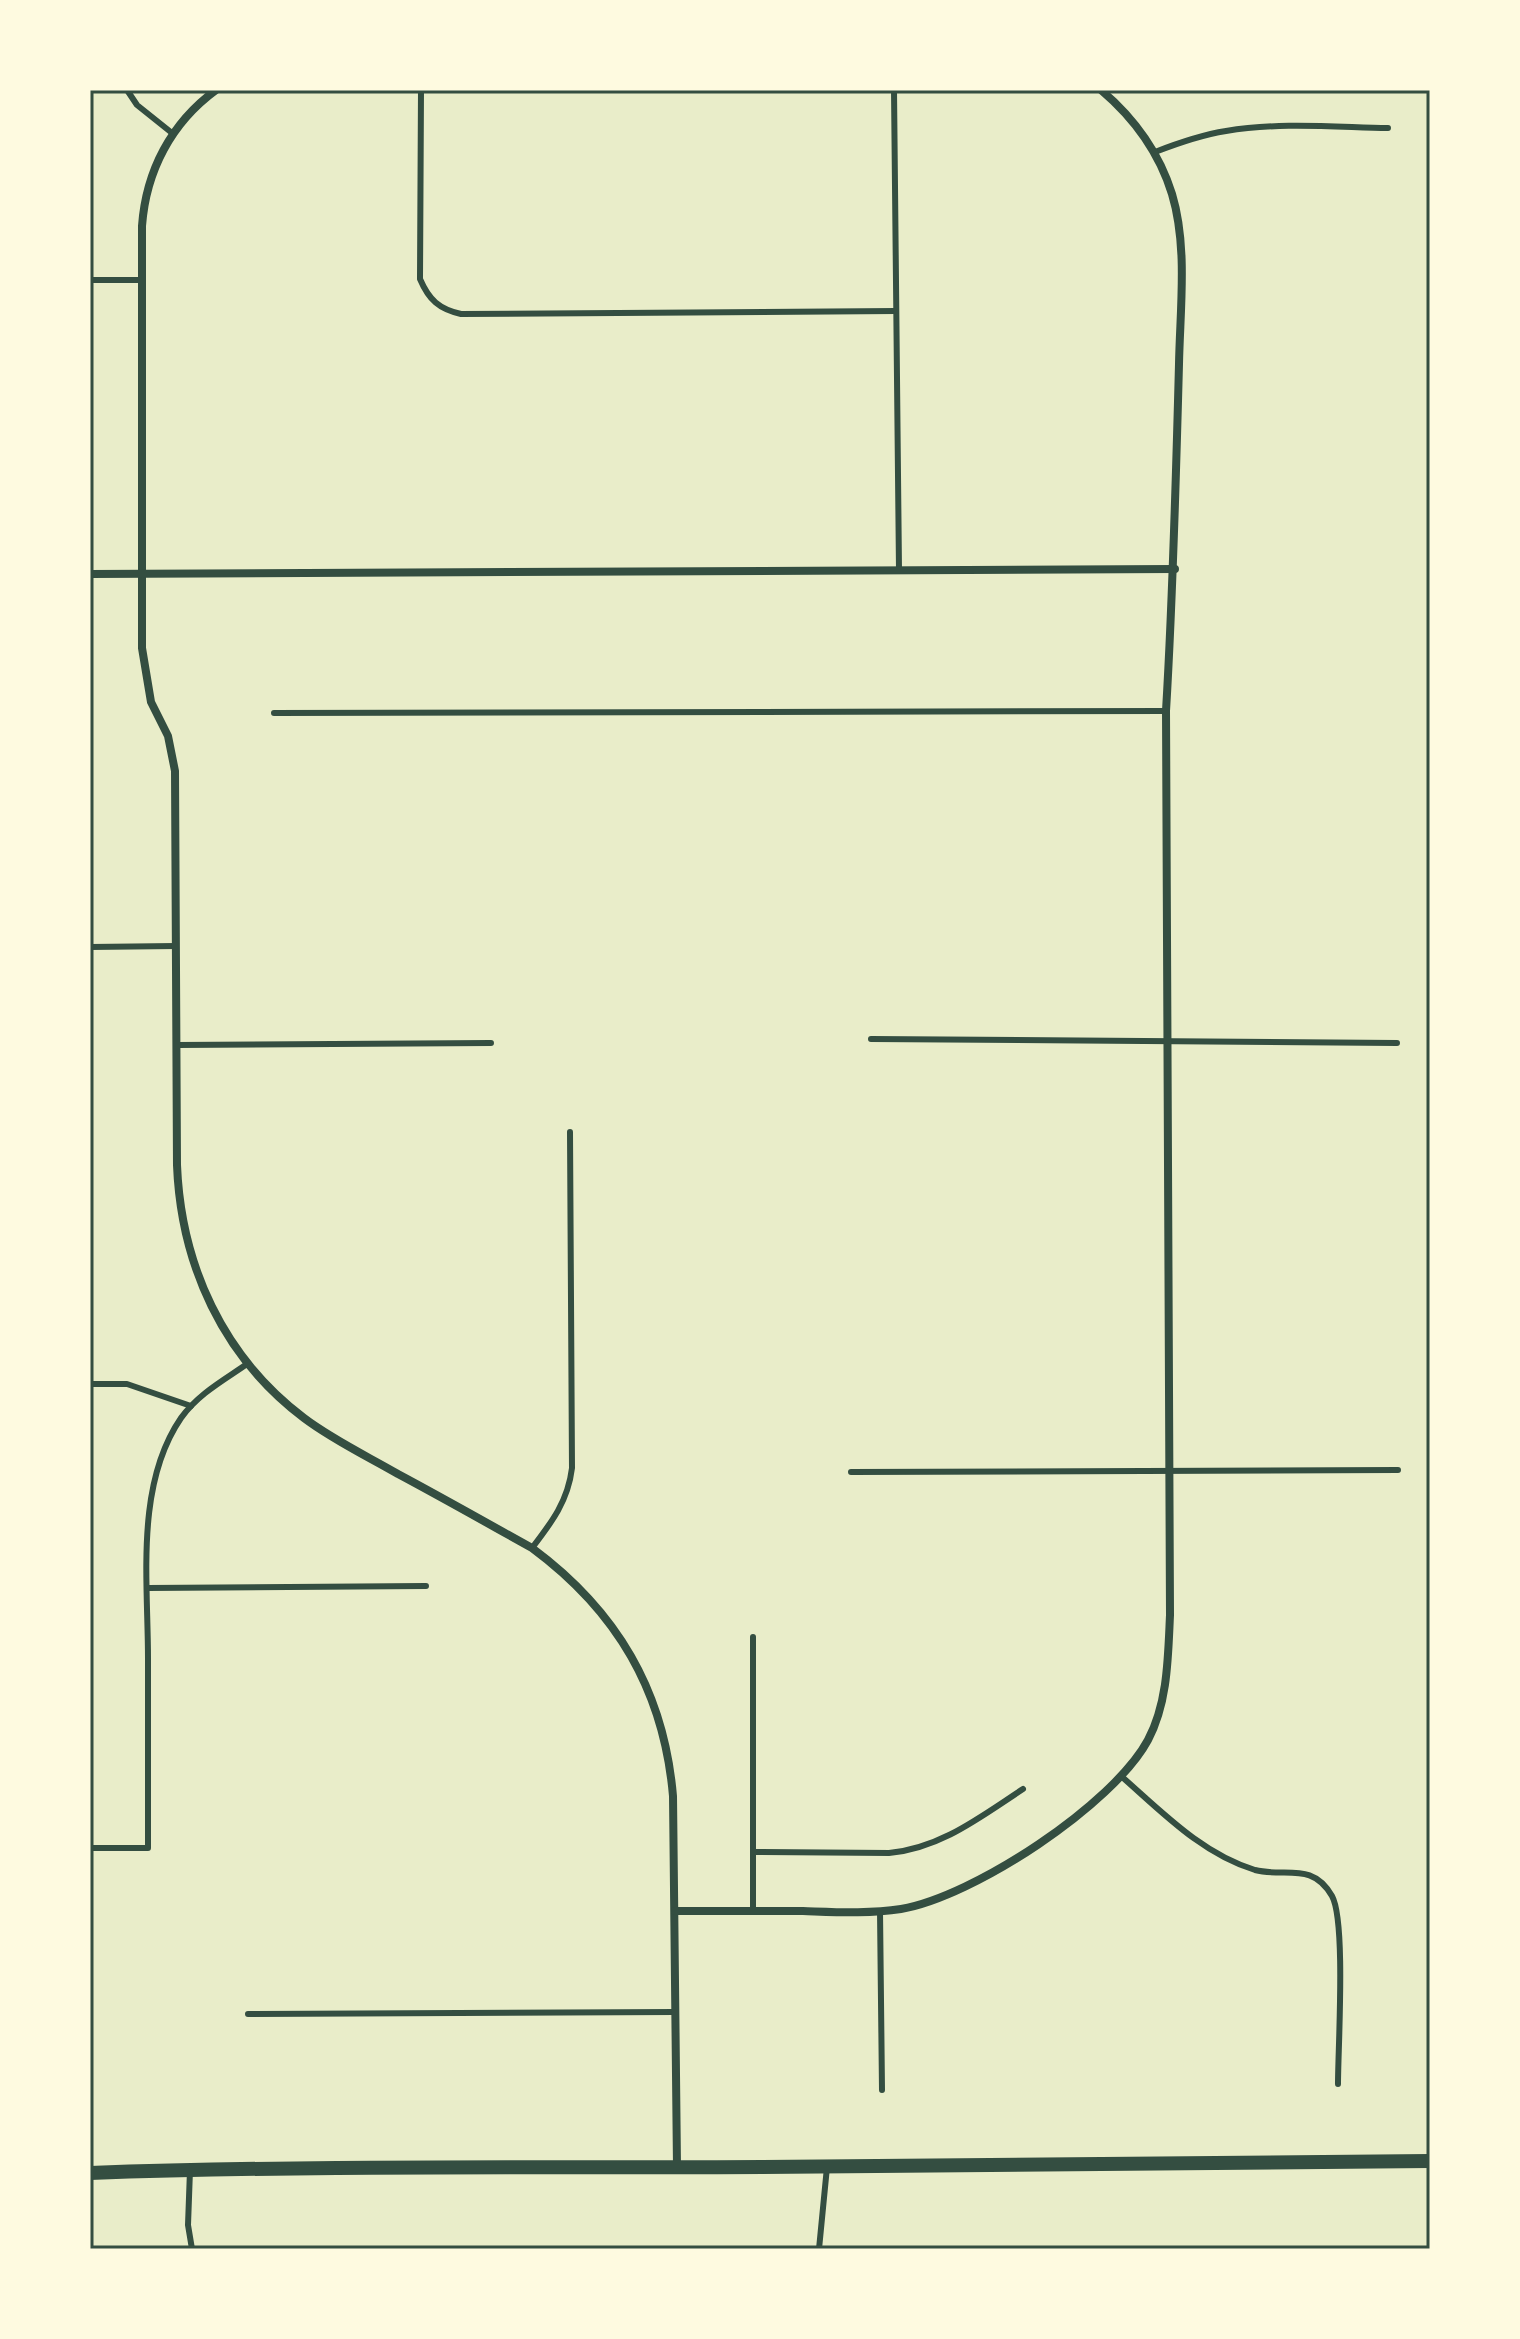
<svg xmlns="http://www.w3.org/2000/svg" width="1520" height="2339" font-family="Karla,sans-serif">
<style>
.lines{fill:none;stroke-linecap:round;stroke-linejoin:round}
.service{stroke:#344e41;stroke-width:6}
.minor{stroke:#344e41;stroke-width:8}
.tertiary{stroke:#344e41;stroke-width:14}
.neatline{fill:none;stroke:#344e41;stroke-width:3}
</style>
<rect width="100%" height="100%" fill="#e9edc9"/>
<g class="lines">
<g class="service">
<polyline points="127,90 137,105 172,133"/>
<path d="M421,90l-1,189c9,21 19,30 41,35l435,-3"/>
<polyline points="894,90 899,570"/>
<path d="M1155,152c23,-9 46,-17 71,-21 53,-9 108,-4 162,-3"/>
<polyline points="90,280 142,280"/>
<polyline points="274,713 1166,711"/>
<polyline points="90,947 176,946"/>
<polyline points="871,1039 1397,1043"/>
<polyline points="177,1045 491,1043"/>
<polyline points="90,1384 127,1384 191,1406"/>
<polyline points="851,1472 1398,1470"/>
<path d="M532,1548c20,-26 36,-47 40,-80l-2,-336"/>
<polyline points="148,1588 426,1586"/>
<path d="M1121,1776c41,36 81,78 134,94 30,8 57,-9 77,26 14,25 6,152 6,188"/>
<path d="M90,1848h58c0,-64 0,-127 0,-190 0,-77 -13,-173 33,-240 17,-24 43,-38 66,-54"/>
<path d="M753,1852l136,1c52,-5 91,-36 134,-64"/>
<polyline points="753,1911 753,1637"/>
<polyline points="880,1911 882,2090"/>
<polyline points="248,2014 675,2012"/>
<polyline points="190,2170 188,2225 192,2249"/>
<polyline points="819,2249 827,2167"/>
</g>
<g class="minor">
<path d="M216,90c-45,33 -70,81 -74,136v422l9,54 17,34 7,35 2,394c4,100 46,192 127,253 29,22 63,38 94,56 45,24 89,49 134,74 85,63 132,143 141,248l4,371"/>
<polyline points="90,574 1175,569"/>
<path d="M675,1911c42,0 85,0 128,0 32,1 66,3 98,-2 72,-12 212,-104 247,-169 20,-38 20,-83 22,-125l-4,-904c7,-116 10,-231 13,-347 1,-55 9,-117 -7,-170 -13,-42 -38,-76 -71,-104"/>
</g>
<path class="tertiary" d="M90,2173c224,-8 449,-5 673,-6 223,-1 445,-6 667,-6"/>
</g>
<rect width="1520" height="2339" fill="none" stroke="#fefae0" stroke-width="184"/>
<rect x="92" y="92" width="1336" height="2155" class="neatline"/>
</svg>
